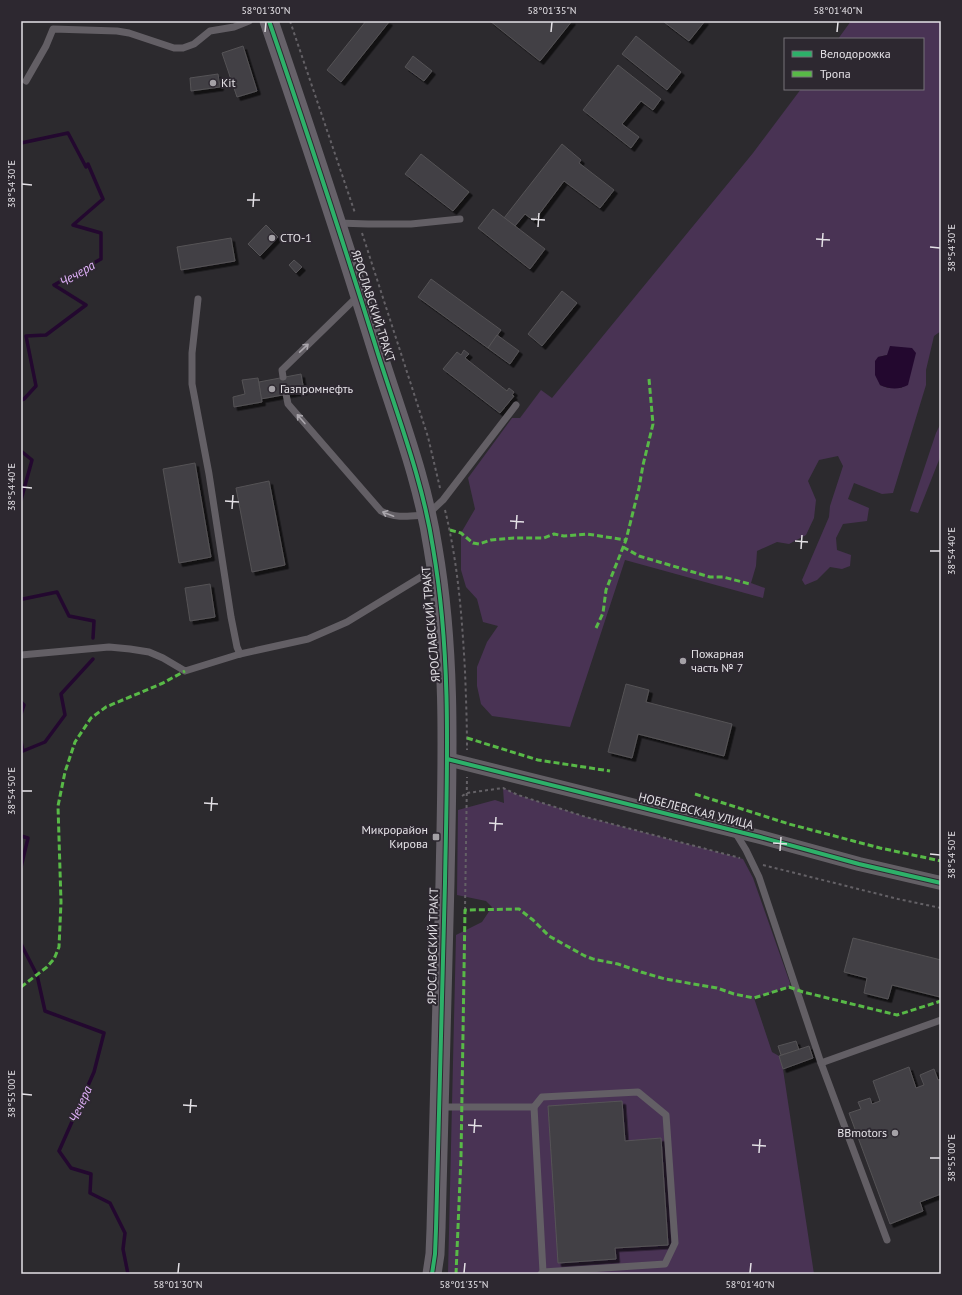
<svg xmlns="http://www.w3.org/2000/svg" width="962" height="1295" font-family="'PT Sans',sans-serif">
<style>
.green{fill:#493354;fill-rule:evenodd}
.water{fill:#23082f}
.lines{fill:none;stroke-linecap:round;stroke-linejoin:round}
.stream{stroke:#23082f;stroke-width:3.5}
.building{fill:#424044;stroke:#555356;filter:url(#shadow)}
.path{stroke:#646166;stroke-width:2;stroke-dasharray:3 3;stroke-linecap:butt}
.lane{stroke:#635f65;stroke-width:7}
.street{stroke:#635f65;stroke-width:14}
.secondary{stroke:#666169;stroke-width:19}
.quiet{stroke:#58b947;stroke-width:3;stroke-dasharray:6 3;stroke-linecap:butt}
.cycleway-casing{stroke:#2d2830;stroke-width:6}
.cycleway{stroke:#2db169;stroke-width:4}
.oneway{stroke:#aaa6ac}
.ticks{fill:none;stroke:#e4e1e6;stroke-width:1.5}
.poi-dot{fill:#a4a1a6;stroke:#2d2830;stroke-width:1.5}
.labels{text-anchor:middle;stroke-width:4;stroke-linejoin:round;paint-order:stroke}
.poi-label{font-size:12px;fill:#e4e1e6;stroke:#2d2830;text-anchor:start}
.street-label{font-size:12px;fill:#e4e1e6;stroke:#2d2830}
.water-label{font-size:13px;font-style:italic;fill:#e1b1fa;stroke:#2d2830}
.neatline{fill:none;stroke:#e4e1e6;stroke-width:1.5}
.ticks-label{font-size:10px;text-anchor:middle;fill:#e4e1e6}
</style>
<defs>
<filter id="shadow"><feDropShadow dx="3.5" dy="3.5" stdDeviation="0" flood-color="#0009"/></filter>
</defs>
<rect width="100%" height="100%" fill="#2c2a2e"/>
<g class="green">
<path d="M851,21h90v310l-7,5 -8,34v15l-33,108 -11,1 -28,-11 -6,16 21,9 -2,13 -24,3 -7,14 1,12 14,5 -1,11 -8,3 -12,-2 -13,13 -12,5 -3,-5 27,-63 1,-11 13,-40 -5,-10 -19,4 -11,21 8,19 -2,18 -8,17 -17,9 -12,-2 -20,9 -1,15 -5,17 14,5 -2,10 -138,-38 -55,167 -78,-11 -11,-12 -4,-18v-19l10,-25 11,-16 -15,-4 -6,-23 -11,-12 -5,-17v-37l14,-24 -7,-31 44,-60h8l21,-28 11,8 201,-245 48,-64h122v-50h-85zM887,355l15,33h-14l-8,-3 -2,-28z"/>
<polygon points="941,423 941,455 918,513 910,511 936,433"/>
<polygon points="503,788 518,795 586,817 743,859 753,878 790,983 789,987 754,998 772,1052 779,1056 783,1069 814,1274 448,1274 456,935 482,922 492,907 486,901 457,895 458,810 495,800 504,803"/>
</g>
<path class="water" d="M890,346l22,2 4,5 -8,32c-9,5 -19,4 -28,0l-5,-10v-14l3,-4 9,-2z"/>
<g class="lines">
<g class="stream">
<polyline points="21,143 68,133 86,167 88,164 103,199 73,225 101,233 101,259 54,285 86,305 46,335 26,336 36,386 24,399 21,400"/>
<polyline points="21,451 32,460 21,500"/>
<polyline points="21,598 23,599 57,592 69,616 94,621 93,638"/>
<polyline points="21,702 24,705 21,714"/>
<polyline points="21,742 23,751 45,742 65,715 61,694 93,659"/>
<polyline points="21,836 28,838 21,867"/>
<polyline points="21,944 37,975 45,1011 104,1033 94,1072 59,1151 71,1168 91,1174 90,1193 110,1203 125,1233 123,1249 128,1274"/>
</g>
</g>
<g class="building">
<polygon points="366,21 387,21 389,22 341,82 327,70"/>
<polygon points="490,21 572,21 540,61"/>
<polygon points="665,21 705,21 689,41 664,22"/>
<polygon points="636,36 681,72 667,90 622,54"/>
<polygon points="243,46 257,91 237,97 222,53"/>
<polygon points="413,56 432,71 424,81 405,67"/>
<polygon points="618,65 661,99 653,110 641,101 622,124 639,137 631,148 583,110"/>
<polygon points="218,74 220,87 191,91 190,78"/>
<polygon points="562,144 581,160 579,163 614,190 600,208 564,181 534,221 525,214 515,226 504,218"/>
<polygon points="421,154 469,192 453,211 405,174"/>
<polygon points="493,209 545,249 530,269 478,228"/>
<polygon points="266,225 278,237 260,256 248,244"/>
<polygon points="231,238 235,261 181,270 177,247"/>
<polygon points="294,260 302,267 296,273 289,265"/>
<polygon points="431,279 501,330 488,348 418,297"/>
<polygon points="562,291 577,303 542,346 528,334"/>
<polygon points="497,335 519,351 510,364 488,348"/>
<polygon points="464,350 469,354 465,358 507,391 509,388 514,392 512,395 514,396 500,413 443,369 457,352 461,355"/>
<polygon points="301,374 304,391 261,399 259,382"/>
<polygon points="258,378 262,402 234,407 233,397 245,394 242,380"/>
<polygon points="195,463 211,557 179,563 163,469"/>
<polygon points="269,481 285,565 252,572 236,488"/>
<polygon points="210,584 215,617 190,621 185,588"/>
<polygon points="626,684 649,690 646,702 732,724 724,756 638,734 632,758 608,752"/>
<polygon points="853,938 941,960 940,997 892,985 888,999 864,993 867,978 844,972"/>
<polygon points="796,1041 799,1050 781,1055 778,1046"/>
<polygon points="809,1046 813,1058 783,1069 779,1056"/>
<polygon points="909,1067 916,1088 924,1085 920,1075 934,1069 938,1080 941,1079 941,1194 920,1202 923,1211 890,1224 849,1113 861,1109 858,1102 870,1098 872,1104 880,1101 873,1081"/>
<polygon points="622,1101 625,1141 661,1138 668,1245 615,1248 616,1259 558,1263 548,1106"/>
</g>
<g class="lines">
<g class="path">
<polyline points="290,21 355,213"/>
<polyline points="362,233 428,437 440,488"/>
<path d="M445,510c13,53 17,107 20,161 1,26 2,53 2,79"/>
<polyline points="462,796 467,793 503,788 518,795 586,817 740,858"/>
<polyline points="763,865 898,899 941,908"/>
<polyline points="465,910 467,777"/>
</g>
<g class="lane">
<polyline points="26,81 46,46 53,29 117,31 129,33 174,48 183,48 194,44 210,31 234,27 249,21"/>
<polyline points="338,223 368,224 411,224 460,219"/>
<polyline points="198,299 192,353 192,384 209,474 231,617 237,647 240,654"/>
<polyline points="283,377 282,370 358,296"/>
<path d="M286,394l2,10 93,107c14,8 30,5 46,4l16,-15 73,-95"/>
<polyline points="21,655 109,647 130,649 149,652 163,658 185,671 240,654 308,639 347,622 434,569"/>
<polyline points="735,832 746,850 759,877 821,1063 887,1240"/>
<polyline points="821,1063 941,1020"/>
<polyline points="440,1107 534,1107 543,1272 541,1274"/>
<polyline points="534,1107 542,1097 638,1092 666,1115 675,1243 665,1264 543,1272"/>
</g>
<polyline class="street" points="447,759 760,837 859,864 941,883"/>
<path class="secondary" d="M269,21c38,111 75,223 110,336 20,63 44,125 54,191 19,110 14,222 12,334 -3,116 -6,231 -9,347l-1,25 -3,20"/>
<g class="quiet">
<polyline points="450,530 461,533 473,543 479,544 491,540 514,538 544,538 554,534 564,536 587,534 626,540"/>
<polyline points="623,547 639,556 710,577 723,577 750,584"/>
<polyline points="596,628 603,613 606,590 626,540 639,488 643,465 653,424 649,379"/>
<polyline points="467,738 538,760 610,771"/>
<polyline points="695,794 789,824 880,848 941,861"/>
<polyline points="21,987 47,967 54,959 59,947 61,902 58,806 65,772 75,742 91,718 106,707 163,683 185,671"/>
<polyline points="456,1274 461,1157 465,910 519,909 533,920 549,936 585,956 593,959 618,964 641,972 665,979 717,988 734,994 754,998 789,987 803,992 897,1015 941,1001"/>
</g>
<defs>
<g id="cycleway">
<path d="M269,21c38,111 75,223 110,336 20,63 44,125 54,191 19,110 14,222 12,334 -3,116 -6,231 -9,347l-1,25 -3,20"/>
<polyline points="447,759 760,837 859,864 941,883"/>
</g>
</defs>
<use href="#cycleway" class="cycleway-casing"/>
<use href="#cycleway" class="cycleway"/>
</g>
<defs><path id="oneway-shaft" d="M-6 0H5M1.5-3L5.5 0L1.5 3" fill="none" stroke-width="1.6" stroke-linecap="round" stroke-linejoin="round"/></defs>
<g class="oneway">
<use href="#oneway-shaft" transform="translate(304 348) rotate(-43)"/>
<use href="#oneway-shaft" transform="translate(301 419) rotate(-131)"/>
<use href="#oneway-shaft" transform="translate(388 514) rotate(-159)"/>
</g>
<path class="ticks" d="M265,32l1,-10M551,32l1,-10M837,32l1,-10M22,184l10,1M247,200h13M253,207l1,-14M531,219l14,1M538,227l1,-14M816,239l14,1M822,247l1,-14M930,247l10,1M22,487l10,1M225,501l14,1M232,509l1,-14M510,521l14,1M516,529l1,-14M795,541l13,1M801,549l1,-14M930,551h10M22,791h10M204,803l14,1M211,811l1,-14M489,823l14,1M495,831l1,-14M773,843l14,1M780,851l1,-14M930,854l10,1M22,1094l10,1M183,1105l14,1M190,1113l1,-14M468,1125l14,1M474,1133l1,-14M752,1145l14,1M759,1153l1,-14M930,1158h10M178,1273l1,-10M464,1273l1,-10M750,1273l1,-10"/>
<g class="poi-dot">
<circle cx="213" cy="83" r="4"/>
<circle cx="272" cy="238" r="4"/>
<circle cx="272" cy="389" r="4"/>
<circle cx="683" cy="661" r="4"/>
<rect x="432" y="833" width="8" height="8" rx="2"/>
<circle cx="895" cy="1133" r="4"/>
</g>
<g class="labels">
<g class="poi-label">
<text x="221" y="87">Kit</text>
<text x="280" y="242">СТО-1</text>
<text x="280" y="393">Газпромнефть</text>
<text x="691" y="658">Пожарная<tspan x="691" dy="14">часть № 7</tspan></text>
<text x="428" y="834" text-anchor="end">Микрорайон<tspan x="428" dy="14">Кирова</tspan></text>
<text x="887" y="1137" text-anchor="end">BBmotors</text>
</g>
<g class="street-label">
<text transform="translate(373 306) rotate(72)" y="4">ЯРОСЛАВСКИЙ ТРАКТ</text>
<text transform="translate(431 624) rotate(-95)" y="4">ЯРОСЛАВСКИЙ ТРАКТ</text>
<text transform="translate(696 811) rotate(14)" y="4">НОБЕЛЕВСКАЯ УЛИЦА</text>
<text transform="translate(433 946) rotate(-89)" y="4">ЯРОСЛАВСКИЙ ТРАКТ</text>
</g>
<g class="water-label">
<text transform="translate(77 273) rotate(-30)" y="5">Чечера</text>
<text transform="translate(80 1104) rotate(-66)" y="5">Чечера</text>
</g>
</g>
<rect width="962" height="1295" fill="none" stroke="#2d2830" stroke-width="44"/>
<rect x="784" y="38" width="140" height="52" fill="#2d2830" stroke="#767279"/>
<rect x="792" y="51" width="20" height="6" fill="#2db169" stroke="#767279"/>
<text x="820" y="58" font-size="12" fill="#e4e1e6">Велодорожка</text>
<rect x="792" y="71" width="20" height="6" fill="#58b947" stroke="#767279"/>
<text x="820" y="78" font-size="12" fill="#e4e1e6">Тропа</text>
<rect x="22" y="22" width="918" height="1251" class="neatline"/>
<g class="ticks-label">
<text x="266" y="14">58°01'30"N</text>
<text x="552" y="14">58°01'35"N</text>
<text x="838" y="14">58°01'40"N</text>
<text transform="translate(11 184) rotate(-90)" y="4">38°54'30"E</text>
<text transform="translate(951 248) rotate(-90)" y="4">38°54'30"E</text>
<text transform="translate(11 487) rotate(-90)" y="4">38°54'40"E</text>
<text transform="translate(951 551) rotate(-90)" y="4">38°54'40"E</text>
<text transform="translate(11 791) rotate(-90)" y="4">38°54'50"E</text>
<text transform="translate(951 855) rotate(-90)" y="4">38°54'50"E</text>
<text transform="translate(11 1094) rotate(-90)" y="4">38°55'00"E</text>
<text transform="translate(951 1158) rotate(-90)" y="4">38°55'00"E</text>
<text x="178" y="1288">58°01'30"N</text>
<text x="464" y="1288">58°01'35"N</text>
<text x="750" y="1288">58°01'40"N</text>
</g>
</svg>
